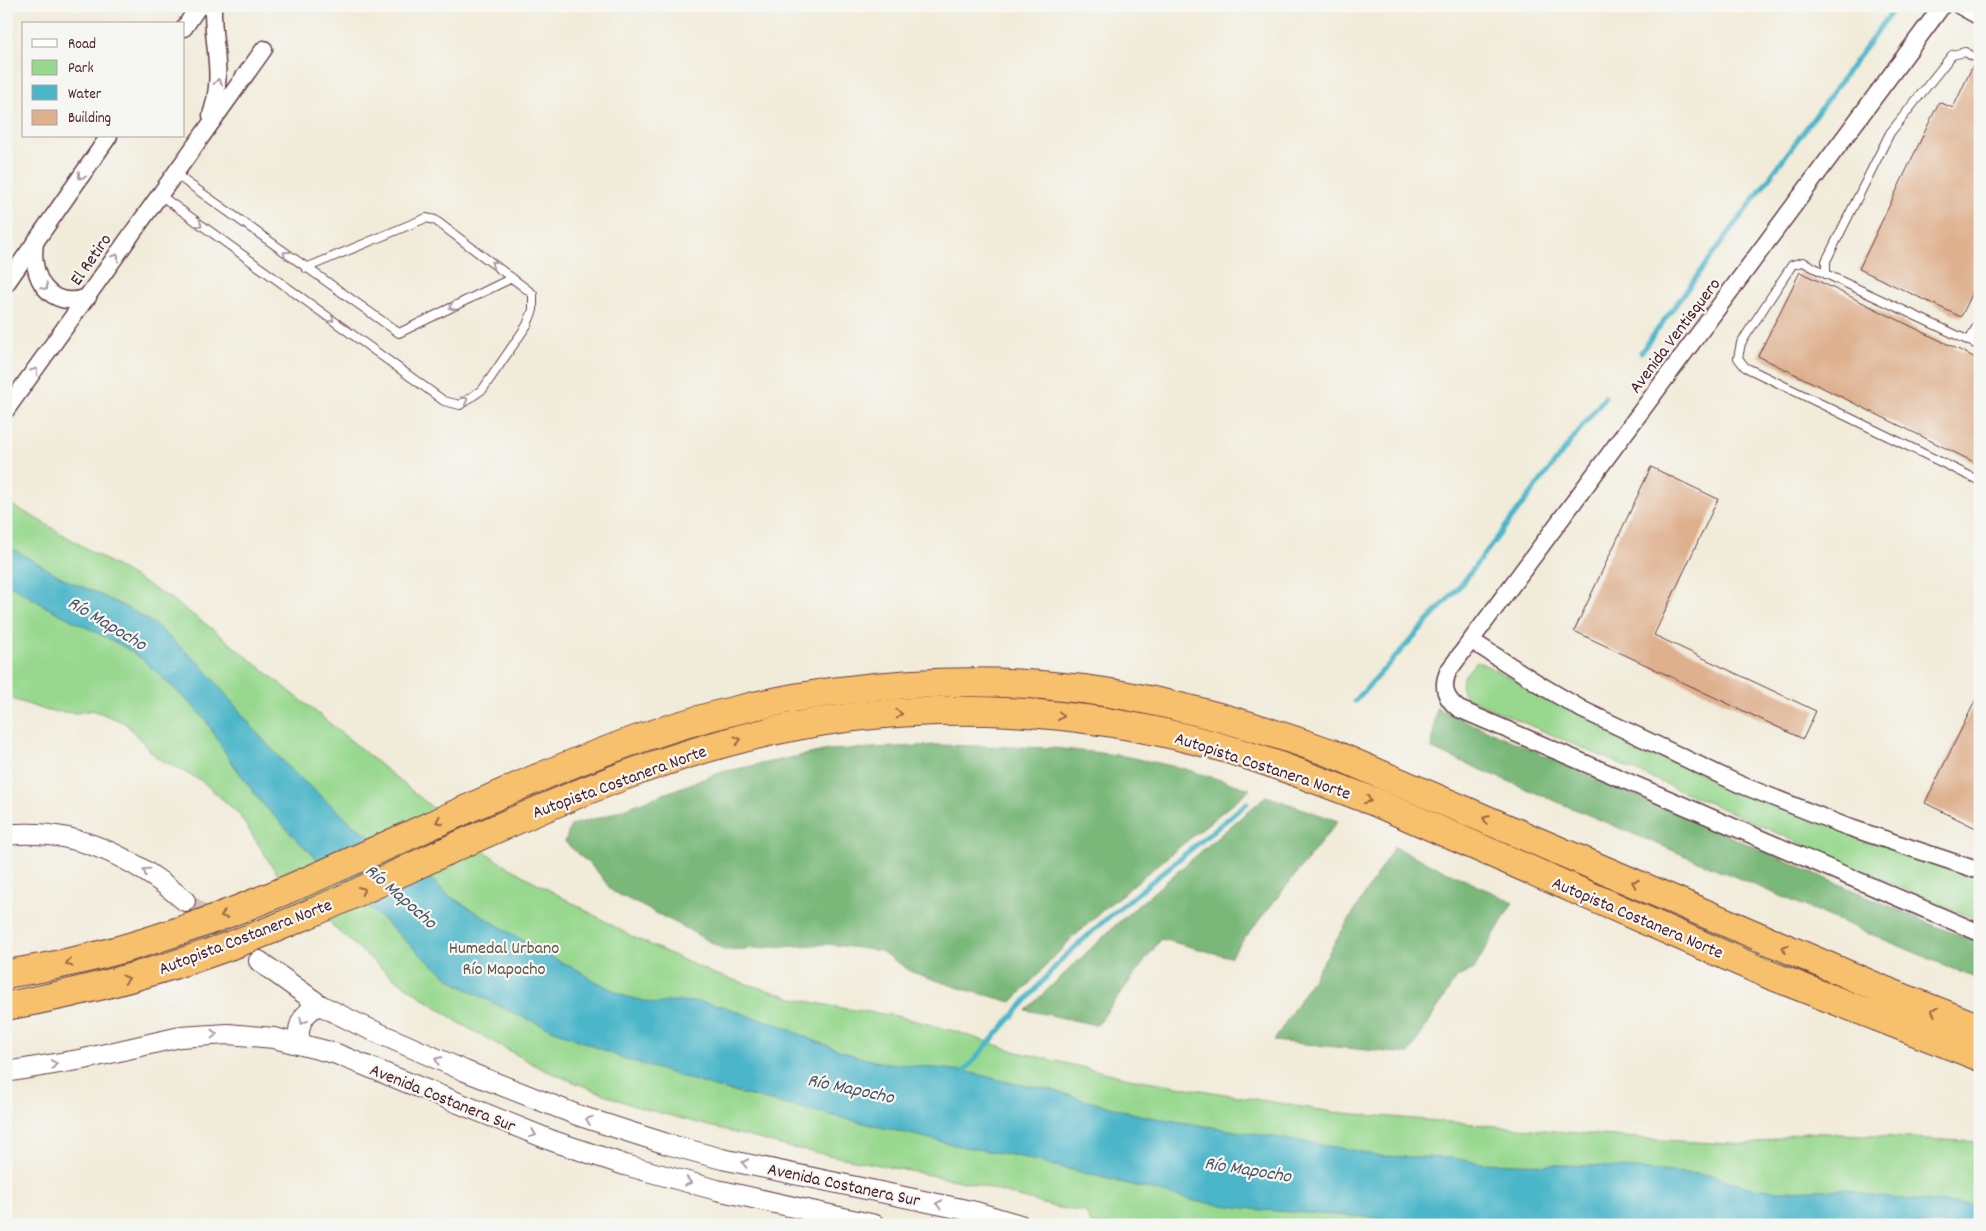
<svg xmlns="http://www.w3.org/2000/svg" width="1986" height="1231" font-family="Dekko,sans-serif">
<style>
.green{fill:#97d88e;stroke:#707c5c}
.forest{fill:#79b879;stroke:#626c52}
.water{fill:#4cb6c9;stroke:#4b6a7a}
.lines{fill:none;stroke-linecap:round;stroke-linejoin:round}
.stream{stroke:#4cb6c9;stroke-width:5}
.building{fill:#deb08e}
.tertiary-tunnel{stroke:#d0c2b6;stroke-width:20;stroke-dasharray:20 10;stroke-linecap:butt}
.service-casing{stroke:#633e45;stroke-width:10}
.minor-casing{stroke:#633e45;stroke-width:19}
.tertiary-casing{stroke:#633e45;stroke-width:22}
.motorway-casing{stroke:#633e45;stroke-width:30}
.service{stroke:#fff;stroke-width:8}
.minor{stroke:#fff;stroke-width:16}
.tertiary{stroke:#fff;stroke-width:20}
.motorway{stroke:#f7c06c;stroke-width:28}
.oneway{stroke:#ae9aa0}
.oneway2{stroke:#986748}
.labels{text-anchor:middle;stroke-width:4.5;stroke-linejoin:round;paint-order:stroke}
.street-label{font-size:18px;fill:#4a1f2b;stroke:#f6f6f2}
.park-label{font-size:18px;fill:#615649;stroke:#f6f6f2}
.water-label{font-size:19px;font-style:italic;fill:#4b5462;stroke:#f6f6f2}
</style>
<rect width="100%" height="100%" fill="#f6f6f2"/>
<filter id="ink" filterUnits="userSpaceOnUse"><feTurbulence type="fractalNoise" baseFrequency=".02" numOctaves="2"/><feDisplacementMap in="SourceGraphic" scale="10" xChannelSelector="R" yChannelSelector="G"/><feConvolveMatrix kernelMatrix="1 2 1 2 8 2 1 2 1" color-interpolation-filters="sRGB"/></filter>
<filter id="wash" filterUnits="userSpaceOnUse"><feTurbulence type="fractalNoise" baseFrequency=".0096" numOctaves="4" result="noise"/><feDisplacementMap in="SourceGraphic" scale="20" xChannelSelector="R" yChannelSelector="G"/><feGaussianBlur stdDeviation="1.12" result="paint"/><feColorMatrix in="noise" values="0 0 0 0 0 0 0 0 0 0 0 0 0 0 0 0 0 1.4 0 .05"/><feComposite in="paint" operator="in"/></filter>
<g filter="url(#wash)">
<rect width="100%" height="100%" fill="#f1ebd9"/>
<g class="green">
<polygon points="6,502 32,516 171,599 211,628 322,717 496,860 631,936 714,974 797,999 841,1008 897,1016 958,1032 1017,1052 1129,1078 1332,1112 1660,1140 1748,1145 1806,1132 1980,1142 1980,1225 1091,1225 1086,1212 1054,1207 975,1184 788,1147 634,1106 544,1070 461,1024 387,973 335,928 298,886 278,875 238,813 202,781 157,758 125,723 93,710 76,713 48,711 6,697"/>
<path d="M1477,661l235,117 268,96v47l-128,-54 -117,-53 -268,-116c-13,-16 -1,-24 10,-37z"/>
</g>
<g class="forest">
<polygon points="1436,708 1942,929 1980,942 1980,980 1432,749"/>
<polygon points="938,745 1053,748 1118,755 1182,768 1250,789 1104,909 1071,939 1012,1002 956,987 912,972 881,951 828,944 725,950 676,923 612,891 597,871 565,842 571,825 605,816 722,772 829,750"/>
<polygon points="1266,796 1338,821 1230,957 1161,939 1097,1025 1026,1010 1121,920"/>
<polygon points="1394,847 1513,902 1474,969 1456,978 1409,1054 1274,1041"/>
</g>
<polygon class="water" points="6,545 70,582 93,591 139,614 158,627 203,667 259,735 291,770 354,825 432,880 448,895 545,954 578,970 593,980 625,996 656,1004 673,1001 700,1002 726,1007 752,1017 775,1023 810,1039 855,1056 879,1062 964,1071 1016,1084 1050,1089 1084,1100 1144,1116 1353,1150 1378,1156 1451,1158 1481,1163 1599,1166 1711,1175 1748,1187 1778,1191 1844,1189 1879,1197 1980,1205 1980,1225 1482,1225 1261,1210 1199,1202 1017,1156 964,1147 721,1089 622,1058 513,1013 457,984 424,958 297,840 260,801 228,757 206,721 194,707 142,659 121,645 46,607 6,582"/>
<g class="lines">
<g class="stream">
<polyline points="1641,352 1896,6"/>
<polyline points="1355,701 1460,586 1605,397"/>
<polyline points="961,1075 1063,958 1104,921 1247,803"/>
</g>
</g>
<g id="blocks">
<g class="building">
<polygon points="1974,63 1980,66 1980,278 1961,317 1859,269 1939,102 1953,108"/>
<polygon points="1800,272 1980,360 1980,465 1758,356"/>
<polygon points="1651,467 1718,499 1654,635 1816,711 1803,739 1574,631"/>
<polygon points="1980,691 1980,830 1925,803"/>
</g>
</g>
</g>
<g filter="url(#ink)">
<use href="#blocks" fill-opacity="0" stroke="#633e45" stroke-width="1"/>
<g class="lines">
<polyline class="tertiary-tunnel" points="185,901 259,961"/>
<defs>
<g id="service">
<polyline points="1980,60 1965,52 1952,55 1890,133 1826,261 1826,274 1980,346"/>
<polyline points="175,174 399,333 512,278"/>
<polyline points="160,195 444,401 460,405 483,389 527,325 533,310 533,294 435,220 426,218 306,268"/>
<polyline points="1826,274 1803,262 1792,265 1741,343 1738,358 1745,367 1980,481"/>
<polyline points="1969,341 1980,320"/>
</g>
<g id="minor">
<path d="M1942,6l-493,664c-8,16 -4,29 10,39l521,224"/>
<polyline points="1960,6 1980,17"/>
<polyline points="184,28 199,6"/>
<path d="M211,115c14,-42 1,-68 2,-109"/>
<path d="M35,243c-5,34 14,68 53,54"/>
<polyline points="6,284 109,136"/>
<polyline points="6,410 264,49"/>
<polyline points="1472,641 1542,686 1583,710 1739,784 1845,826 1980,871"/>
</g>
<g id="tertiary">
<path d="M6,835c68,-8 129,23 179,66"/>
<polyline points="259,961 320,1005 358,1024 465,1071 580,1116 667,1144 722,1159 976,1212 1020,1225"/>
<path d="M300,1044c-4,-18 3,-32 20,-39"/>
<polyline points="6,1072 84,1059 180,1037 228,1034 274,1038 334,1053 553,1141 625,1165 717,1190 875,1225"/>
</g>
<g id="motorway">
<path d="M6,974c51,-8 100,-19 149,-35 130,-41 253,-106 378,-159 66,-28 134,-54 204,-70 110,-27 233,-35 346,-21 85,11 168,35 248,64l555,238 94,37"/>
<path d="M6,1006c102,-18 201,-48 296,-89 71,-30 139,-65 210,-95 86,-38 173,-72 265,-92 137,-30 285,-24 421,11 60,15 119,39 177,61l395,173 210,82"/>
</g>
</defs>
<use href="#service" class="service-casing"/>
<use href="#minor" class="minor-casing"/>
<use href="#tertiary" class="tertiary-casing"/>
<use href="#motorway" class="motorway-casing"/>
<use href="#service" class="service"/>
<use href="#minor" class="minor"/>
<use href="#tertiary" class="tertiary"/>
<use href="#motorway" class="motorway"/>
</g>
<defs><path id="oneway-chevron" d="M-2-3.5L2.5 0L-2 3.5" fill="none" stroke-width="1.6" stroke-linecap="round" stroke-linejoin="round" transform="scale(1.25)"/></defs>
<g class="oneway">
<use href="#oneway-chevron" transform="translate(218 82) rotate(-85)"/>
<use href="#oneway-chevron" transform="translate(81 176) rotate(125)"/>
<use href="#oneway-chevron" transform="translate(199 224) rotate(36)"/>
<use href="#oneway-chevron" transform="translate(286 254) rotate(-144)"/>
<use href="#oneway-chevron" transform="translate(116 257) rotate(-55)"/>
<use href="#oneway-chevron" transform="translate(494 264) rotate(-143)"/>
<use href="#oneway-chevron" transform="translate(45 287) rotate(49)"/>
<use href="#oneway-chevron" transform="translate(452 307) rotate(154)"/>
<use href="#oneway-chevron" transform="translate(331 319) rotate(36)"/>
<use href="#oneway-chevron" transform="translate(35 371) rotate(-54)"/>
<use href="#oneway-chevron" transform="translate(465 400) rotate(-28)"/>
<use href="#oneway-chevron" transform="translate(146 871) rotate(-148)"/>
<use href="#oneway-chevron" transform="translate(303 1021) rotate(116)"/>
<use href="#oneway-chevron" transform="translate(214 1034) rotate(-1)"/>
<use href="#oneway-chevron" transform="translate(438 1060) rotate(-157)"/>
<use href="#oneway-chevron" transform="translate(54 1064) rotate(-10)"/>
<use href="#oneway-chevron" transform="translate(589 1120) rotate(-161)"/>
<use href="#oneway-chevron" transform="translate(533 1134) rotate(22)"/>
<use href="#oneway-chevron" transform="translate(745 1163) rotate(-168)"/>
<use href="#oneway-chevron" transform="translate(688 1182) rotate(15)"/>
<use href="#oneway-chevron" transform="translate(939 1204) rotate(-168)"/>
</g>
<g class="oneway2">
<use href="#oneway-chevron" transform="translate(899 714) rotate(-3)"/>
<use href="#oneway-chevron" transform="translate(1061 716) rotate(6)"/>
<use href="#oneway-chevron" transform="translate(738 740) rotate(-14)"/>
<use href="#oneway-chevron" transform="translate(1368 800) rotate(22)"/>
<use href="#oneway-chevron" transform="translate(1486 819) rotate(-157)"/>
<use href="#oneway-chevron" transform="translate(439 821) rotate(156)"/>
<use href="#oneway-chevron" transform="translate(1635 883) rotate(-157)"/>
<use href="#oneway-chevron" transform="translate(362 890) rotate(-25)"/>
<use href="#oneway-chevron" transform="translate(224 915) rotate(159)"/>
<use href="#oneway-chevron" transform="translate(1785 948) rotate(-157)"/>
<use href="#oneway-chevron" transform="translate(69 963) rotate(167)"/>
<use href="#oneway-chevron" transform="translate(126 979) rotate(-15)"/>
<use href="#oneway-chevron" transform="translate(1934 1011) rotate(-158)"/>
</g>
</g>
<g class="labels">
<g class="street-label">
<text transform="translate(90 259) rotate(-55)" y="6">El Retiro</text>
<text transform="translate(1674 335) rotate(-53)" y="6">Avenida Ventisquero</text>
<text transform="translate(1263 765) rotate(18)" y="6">Autopista Costanera Norte</text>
<text transform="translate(619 781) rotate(-20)" y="6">Autopista Costanera Norte</text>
<text transform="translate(1638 917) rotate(23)" y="6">Autopista Costanera Norte</text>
<text transform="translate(245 936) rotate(-21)" y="6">Autopista Costanera Norte</text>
<text transform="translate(443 1097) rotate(22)" y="6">Avenida Costanera Sur</text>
<text transform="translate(844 1184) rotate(12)" y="6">Avenida Costanera Sur</text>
</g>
<g class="park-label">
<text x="504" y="953">Humedal Urbano<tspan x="504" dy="21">Río Mapocho</tspan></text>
</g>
<g class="water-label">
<text transform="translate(108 622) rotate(31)" y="7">Río Mapocho</text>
<text transform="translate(402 895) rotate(41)" y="7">Río Mapocho</text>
<text transform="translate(851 1087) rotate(12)" y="7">Río Mapocho</text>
<text transform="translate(1248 1168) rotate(9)" y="7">Río Mapocho</text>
</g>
</g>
<rect width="1986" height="1231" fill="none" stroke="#f6f6f2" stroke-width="25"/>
<rect x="22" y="22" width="162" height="115" fill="#f6f6f2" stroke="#b1a0a2"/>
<rect x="32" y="39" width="25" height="8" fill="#ffffff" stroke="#b1a0a2"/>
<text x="68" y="48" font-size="15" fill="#4a1f2b">Road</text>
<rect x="32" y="60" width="25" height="15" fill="#97d88e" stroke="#b1a0a2"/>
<text x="68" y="72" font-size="15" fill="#4a1f2b">Park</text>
<rect x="32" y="85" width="25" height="15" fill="#4cb6c9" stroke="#b1a0a2"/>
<text x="68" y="98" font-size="15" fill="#4a1f2b">Water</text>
<rect x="32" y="110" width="25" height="15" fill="#deb08e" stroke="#b1a0a2"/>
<text x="68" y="122" font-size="15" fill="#4a1f2b">Building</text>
</svg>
